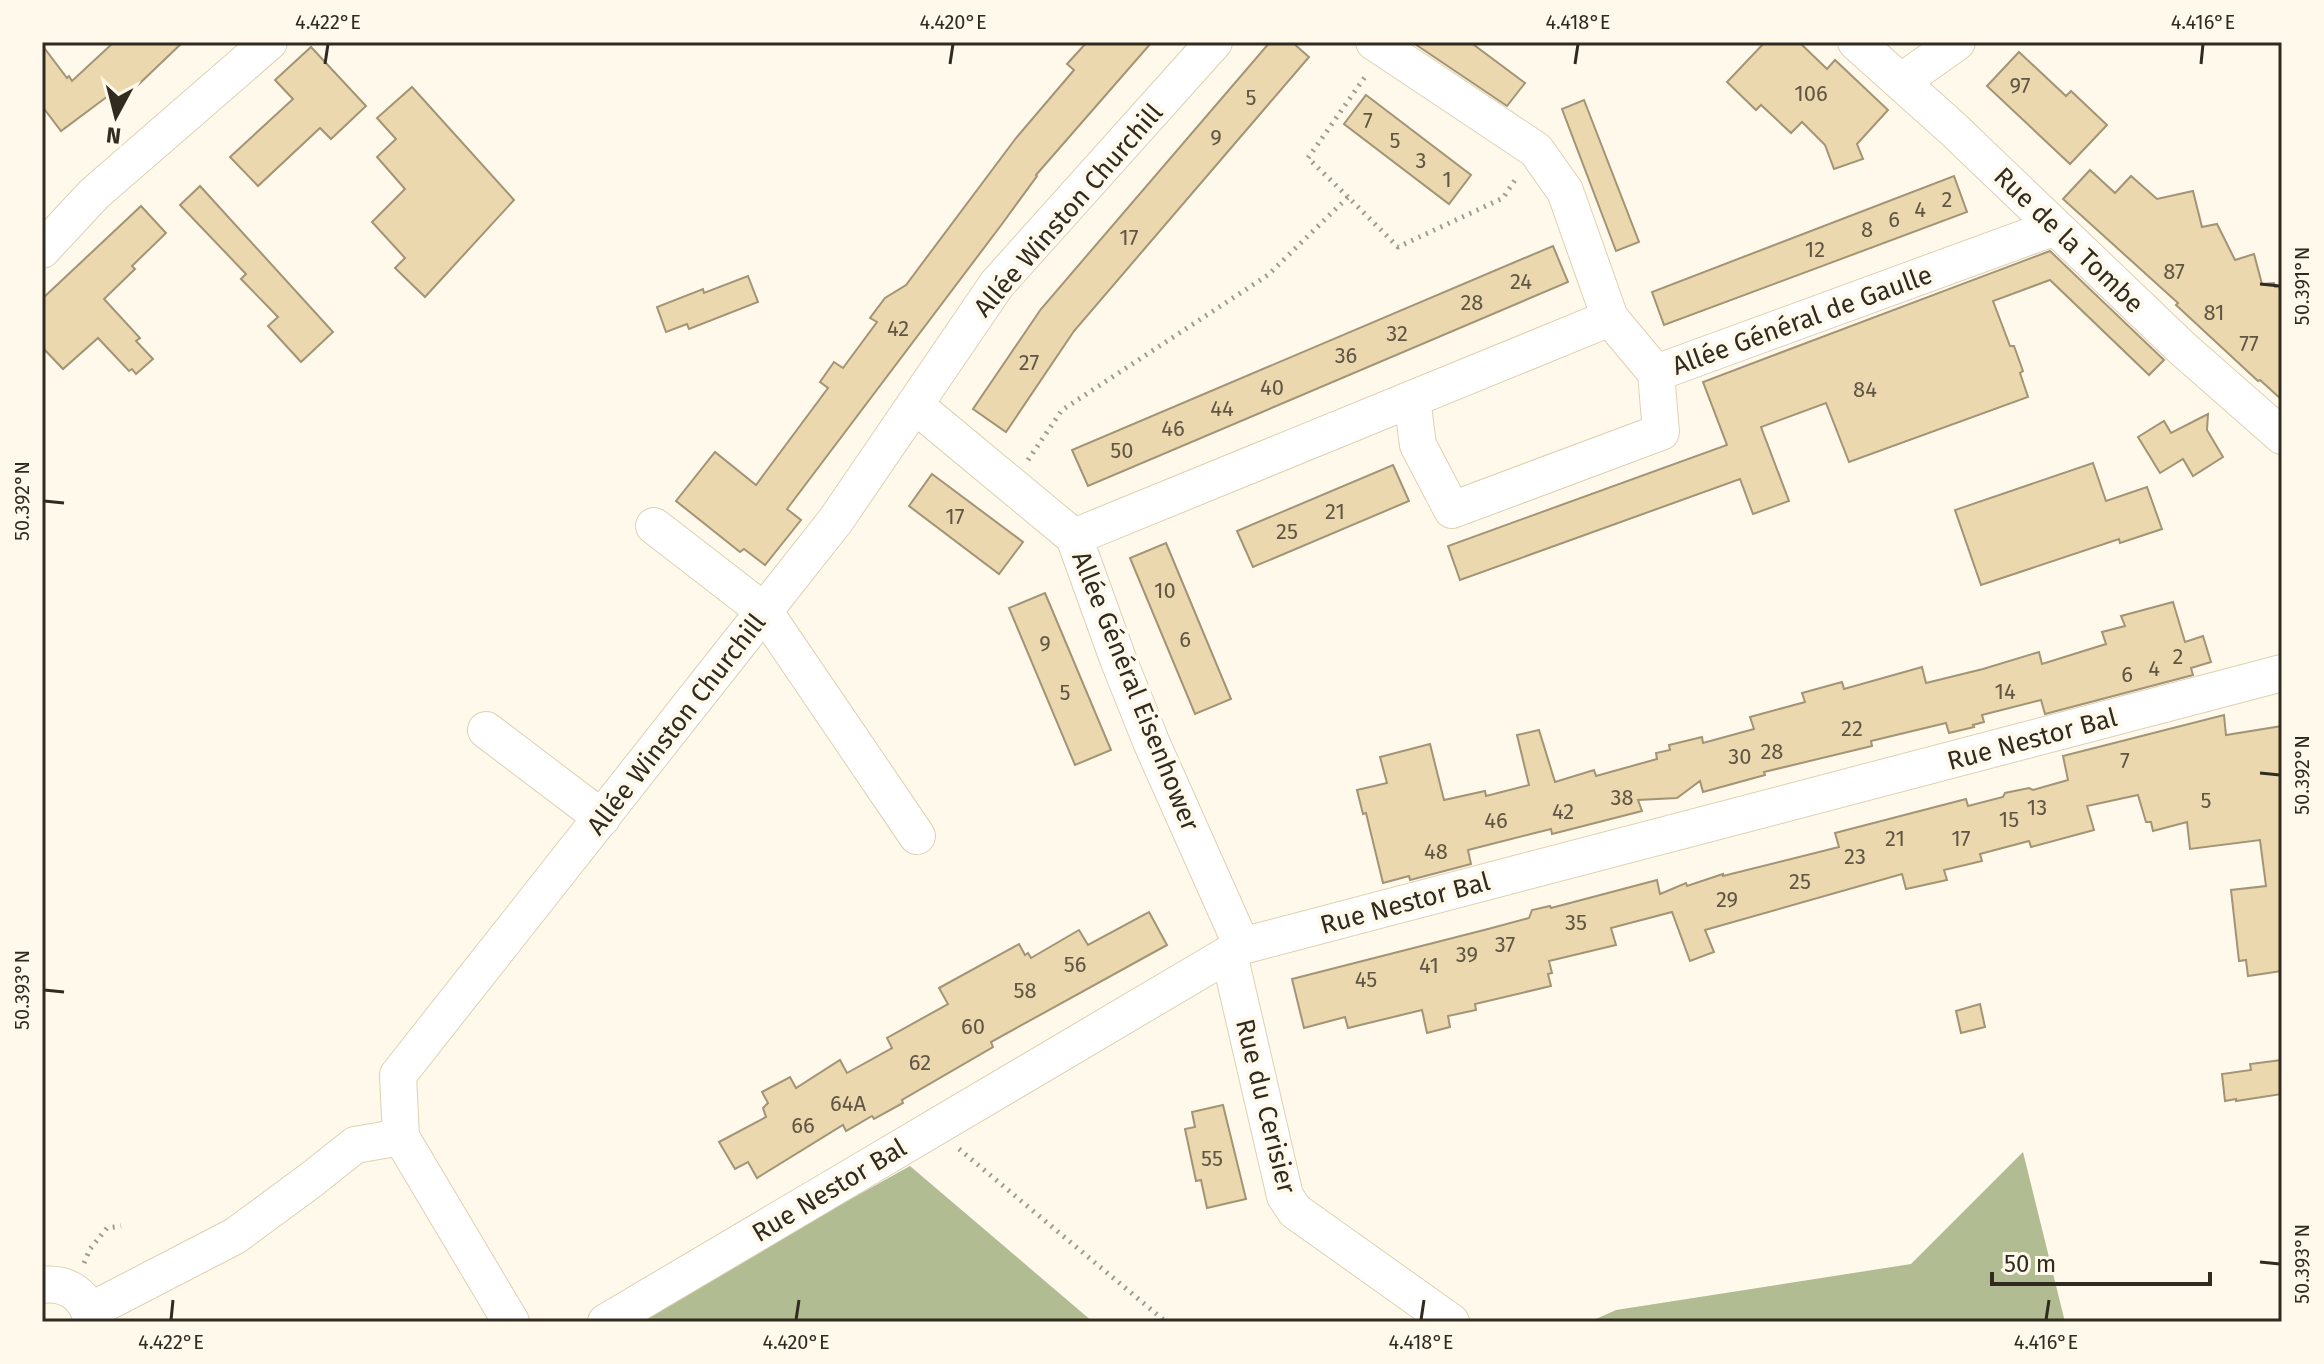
<svg xmlns="http://www.w3.org/2000/svg" width="2324" height="1364" font-family="'Fira Sans',sans-serif">
<style>
.forest{fill:#b1bc92}
.building{fill:#ebd8ae;stroke:#a29475;stroke-width:2}
.lines{fill:none;stroke-linecap:round;stroke-linejoin:round}
.minor-casing{stroke:#dfd0b0;stroke-width:38}
.path{stroke:#a29c90;stroke-width:5;stroke-dasharray:2 6;stroke-linecap:butt}
.minor{stroke:#fff;stroke-width:36}
.ticks{fill:none;stroke:#312b1f;stroke-width:3}
.labels{text-anchor:middle;stroke-width:8;stroke-linejoin:round;paint-order:stroke}
.number-label{font-size:22px;fill:#605643}
.street-label{font-size:26px;fill:#312b1f;stroke:#fff9ec}
.neatline{fill:none;stroke:#312b1f;stroke-width:3}
.ticks-label{font-size:20px;text-anchor:middle;fill:#312b1f}
</style>
<rect width="100%" height="100%" fill="#fff9ec"/>
<g class="forest">
<polygon points="2023,1152 2065,1322 1589,1322 1616,1310 1911,1264"/>
<polygon points="910,1166 1093,1322 620,1322 736,1263"/>
</g>
<g class="building">
<polygon points="114,42 183,42 117,105 108,96 61,131 42,106 42,45 67,78 69,76 72,81"/>
<polygon points="1087,42 1152,42 1036,175 1037,176 1002,224 787,509 801,520 765,565 744,549 740,552 676,501 715,452 756,485 828,388 820,382 834,362 843,368 877,322 870,318 885,298 906,285 1016,138 1074,70 1067,64"/>
<polygon points="1270,42 1292,42 1309,57 1074,331 1006,432 973,409 1041,309"/>
<polygon points="1412,42 1470,42 1525,83 1507,106"/>
<polygon points="1765,42 1799,42 1827,69 1835,60 1888,110 1857,144 1863,159 1834,169 1825,145 1802,122 1791,133 1761,105 1756,110 1727,82"/>
<polygon points="311,47 366,106 331,139 320,128 258,186 230,157 293,99 275,80"/>
<polygon points="2019,52 2066,96 2071,91 2107,125 2070,164 1987,86"/>
<polygon points="412,87 514,200 425,297 395,268 405,258 372,222 405,189 377,157 396,139 377,118"/>
<polygon points="1366,95 1471,175 1449,204 1344,124"/>
<polygon points="1584,100 1639,242 1616,251 1562,109"/>
<polygon points="2090,170 2115,193 2131,176 2157,199 2193,191 2202,227 2217,224 2235,260 2254,254 2262,284 2274,283 2275,287 2279,286 2280,291 2282,291 2282,400 2260,380 2258,381 2176,305 2178,303 2063,199"/>
<polygon points="1954,176 1967,212 1664,325 1652,292"/>
<polygon points="200,186 333,332 301,362 268,326 278,317 241,279 246,274 180,205"/>
<polygon points="141,206 166,233 132,266 135,269 104,299 140,338 136,341 153,359 136,374 132,369 129,371 98,338 63,369 42,347 42,299"/>
<polygon points="1553,246 1568,282 1088,486 1072,450"/>
<polygon points="2050,251 2164,360 2149,375 2050,280 1993,301 2010,346 2014,346 2023,371 2020,373 2028,397 1849,462 1826,403 1761,427 1789,501 1753,514 1740,479 1460,580 1448,546 1727,445 1703,382"/>
<polygon points="748,276 758,302 689,329 687,324 666,332 657,307 703,289 704,293"/>
<polygon points="2208,414 2207,430 2223,457 2193,476 2183,459 2160,473 2138,437 2164,421 2171,433"/>
<polygon points="2093,463 2106,501 2147,487 2162,529 2120,543 2119,539 1981,585 1955,510"/>
<polygon points="1393,465 1409,501 1253,567 1237,531"/>
<polygon points="932,474 1023,542 999,574 909,506"/>
<polygon points="1166,543 1231,699 1195,714 1130,558"/>
<polygon points="1045,593 1111,750 1075,765 1009,608"/>
<polygon points="2173,602 2185,642 2203,636 2211,662 2191,668 2193,675 2045,714 2041,700 1982,715 1984,722 1973,725 1974,727 1949,733 1946,723 1871,741 1872,746 1764,772 1765,775 1703,792 1700,781 1677,798 1638,800 1642,811 1552,834 1551,829 1468,850 1471,864 1410,880 1409,876 1383,883 1366,813 1363,814 1357,790 1387,783 1380,757 1430,744 1444,800 1485,791 1486,796 1529,785 1517,735 1539,730 1555,782 1594,770 1596,776 1657,759 1656,753 1670,750 1669,745 1702,737 1703,743 1754,729 1750,717 1805,702 1802,693 1842,682 1844,689 1922,667 1926,683 1983,669 2039,652 2042,664 2106,644 2102,632 2125,626 2121,616"/>
<polygon points="2224,715 2226,735 2282,726 2282,971 2248,976 2246,960 2239,961 2231,890 2266,886 2260,840 2190,849 2187,822 2153,831 2151,822 2146,822 2138,795 2087,806 2094,830 2031,847 2029,841 1980,854 1982,861 1944,870 1947,880 1906,889 1902,874 1705,930 1714,952 1690,961 1672,912 1611,928 1616,945 1549,961 1552,973 1548,974 1551,986 1475,1004 1476,1010 1448,1016 1450,1027 1427,1033 1422,1010 1348,1028 1345,1017 1304,1028 1292,979 1488,929 1529,918 1532,910 1550,906 1551,908 1657,880 1660,894 1686,883 1687,886 1723,874 1723,876 1839,847 1835,833 1966,799 1968,806 2003,797 2005,793 2029,788 2033,790 2068,780 2063,756"/>
<polygon points="1149,912 1167,945 991,1042 993,1047 902,1100 903,1103 874,1119 872,1116 846,1131 843,1125 757,1178 748,1162 735,1169 719,1142 766,1117 763,1108 768,1103 762,1092 790,1077 796,1088 840,1060 847,1073 892,1048 887,1038 948,1004 939,988 1019,944 1025,955 1028,953 1031,958 1079,930 1088,945"/>
<polygon points="1980,1004 1985,1027 1961,1033 1956,1011"/>
<polygon points="2282,1060 2282,1094 2236,1101 2236,1099 2225,1101 2222,1074 2251,1070 2250,1064"/>
<polygon points="1223,1105 1246,1199 1207,1208 1201,1180 1196,1181 1185,1129 1195,1127 1192,1112"/>
</g>
<g class="lines">
<defs>
<g id="minor">
<polyline points="1374,42 1536,150 1565,191 1610,318 1656,373"/>
<polyline points="1856,42 1952,128 2183,349 2282,436"/>
<polyline points="1901,82 1957,42"/>
<polyline points="42,250 94,194 269,42"/>
<polyline points="1656,373 2055,227"/>
<polyline points="1412,399 1418,445 1452,510 1661,432 1656,373"/>
<polyline points="916,406 1074,537 1118,659 1152,744 1242,946"/>
<polyline points="654,526 764,611 917,836"/>
<polyline points="1074,537 1610,318"/>
<polyline points="486,730 602,818"/>
<polyline points="1229,954 1285,1196 1295,1211 1451,1322"/>
<polyline points="401,1137 511,1322"/>
<path d="M42,1285c27,-3 45,11 50,37"/>
<polyline points="90,1311 235,1236 311,1180 355,1145 401,1137 398,1075 836,520 997,284 1214,42"/>
<polyline points="606,1322 1242,946 2282,673"/>
</g>
</defs>
<use href="#minor" class="minor-casing"/>
<g class="path">
<polyline points="1348,197 1308,158 1367,74"/>
<polyline points="1028,460 1062,410 1268,275 1348,197 1398,247 1503,198 1517,177"/>
<polyline points="959,1149 1166,1322"/>
<polyline points="84,1263 90,1249 107,1228 121,1226"/>
</g>
<use href="#minor" class="minor"/>
</g>
<path class="ticks" d="M325,64l3,-20M950,64l3,-20M1575,64l3,-20M2201,64l2,-20M2260,284l20,2M44,501l20,2M2260,773l20,2M44,990l20,2M2260,1262l20,2M171,1320l2,-20M796,1320l3,-20M1421,1320l3,-20M2046,1320l3,-20"/>
<g class="labels">
<g class="number-label">
<text x="2020" y="93">97</text>
<text x="1811" y="101">106</text>
<text x="1251" y="105">5</text>
<text x="1368" y="128">7</text>
<text x="1216" y="145">9</text>
<text x="1395" y="148">5</text>
<text x="1421" y="168">3</text>
<text x="1447" y="187">1</text>
<text x="1947" y="207">2</text>
<text x="1920" y="217">4</text>
<text x="1894" y="227">6</text>
<text x="1867" y="237">8</text>
<text x="1129" y="245">17</text>
<text x="1815" y="257">12</text>
<text x="2174" y="279">87</text>
<text x="1521" y="289">24</text>
<text x="1472" y="310">28</text>
<text x="2214" y="320">81</text>
<text x="898" y="336">42</text>
<text x="1397" y="341">32</text>
<text x="2249" y="351">77</text>
<text x="1346" y="363">36</text>
<text x="1029" y="370">27</text>
<text x="1272" y="395">40</text>
<text x="1865" y="397">84</text>
<text x="1222" y="416">44</text>
<text x="1173" y="436">46</text>
<text x="1122" y="458">50</text>
<text x="1335" y="519">21</text>
<text x="955" y="524">17</text>
<text x="1287" y="539">25</text>
<text x="1165" y="598">10</text>
<text x="1185" y="647">6</text>
<text x="1045" y="651">9</text>
<text x="2178" y="664">2</text>
<text x="2154" y="676">4</text>
<text x="2127" y="682">6</text>
<text x="2005" y="699">14</text>
<text x="1065" y="700">5</text>
<text x="1852" y="736">22</text>
<text x="1772" y="759">28</text>
<text x="1740" y="764">30</text>
<text x="2125" y="768">7</text>
<text x="1622" y="805">38</text>
<text x="2206" y="808">5</text>
<text x="2037" y="815">13</text>
<text x="1563" y="819">42</text>
<text x="2009" y="827">15</text>
<text x="1496" y="828">46</text>
<text x="1895" y="846">21</text>
<text x="1961" y="846">17</text>
<text x="1436" y="859">48</text>
<text x="1855" y="864">23</text>
<text x="1800" y="889">25</text>
<text x="1727" y="907">29</text>
<text x="1576" y="930">35</text>
<text x="1505" y="952">37</text>
<text x="1467" y="962">39</text>
<text x="1075" y="972">56</text>
<text x="1429" y="973">41</text>
<text x="1366" y="987">45</text>
<text x="1025" y="998">58</text>
<text x="973" y="1034">60</text>
<text x="920" y="1070">62</text>
<text x="848" y="1111">64A</text>
<text x="803" y="1133">66</text>
<text x="1212" y="1166">55</text>
</g>
<g class="street-label">
<text transform="translate(1068 210) rotate(-49)" y="9">Allée Winston Churchill</text>
<text transform="translate(2069 240) rotate(44)" y="9">Rue de la Tombe</text>
<text transform="translate(1802 320) rotate(-20)" y="9">Allée Général de Gaulle</text>
<text transform="translate(1136 691) rotate(68)" y="9">Allée Général Eisenhower</text>
<text transform="translate(676 724) rotate(-52)" y="9">Allée Winston Churchill</text>
<text transform="translate(2032 739) rotate(-15)" y="9">Rue Nestor Bal</text>
<text transform="translate(1405 903) rotate(-15)" y="9">Rue Nestor Bal</text>
<text transform="translate(1266 1106) rotate(76)" y="9">Rue du Cerisier</text>
<text transform="translate(829 1190) rotate(-31)" y="9">Rue Nestor Bal</text>
</g>
</g>
<rect width="2324" height="1364" fill="none" stroke="#fff9ec" stroke-width="88"/>
<g transform="translate(116 116) rotate(187)" stroke="#fff9ec" stroke-width="6" paint-order="stroke">
<path d="M0-6L14 30L0 20L-14 30Z" fill="#312b1f"/>
<text y="-12" font-size="22" font-weight="bold" text-anchor="middle" fill="#312b1f">N</text>
</g>
<path d="M1992 1272v12h218v-12" fill="none" stroke="#312b1f" stroke-width="4"/>
<text x="2004" y="1272" font-size="24" fill="#312b1f" stroke="#fff9ec" stroke-width="6" paint-order="stroke">50 m</text>
<rect x="44" y="44" width="2236" height="1276" class="neatline"/>
<g class="ticks-label">
<text x="328" y="29">4.422°E</text>
<text x="953" y="29">4.420°E</text>
<text x="1578" y="29">4.418°E</text>
<text x="2203" y="29">4.416°E</text>
<text transform="translate(2302 286) rotate(-90)" y="7">50.391°N</text>
<text transform="translate(22 501) rotate(-90)" y="7">50.392°N</text>
<text transform="translate(2302 775) rotate(-90)" y="7">50.392°N</text>
<text transform="translate(22 990) rotate(-90)" y="7">50.393°N</text>
<text transform="translate(2302 1264) rotate(-90)" y="7">50.393°N</text>
<text x="171" y="1349">4.422°E</text>
<text x="796" y="1349">4.420°E</text>
<text x="1421" y="1349">4.418°E</text>
<text x="2046" y="1349">4.416°E</text>
</g>
</svg>
